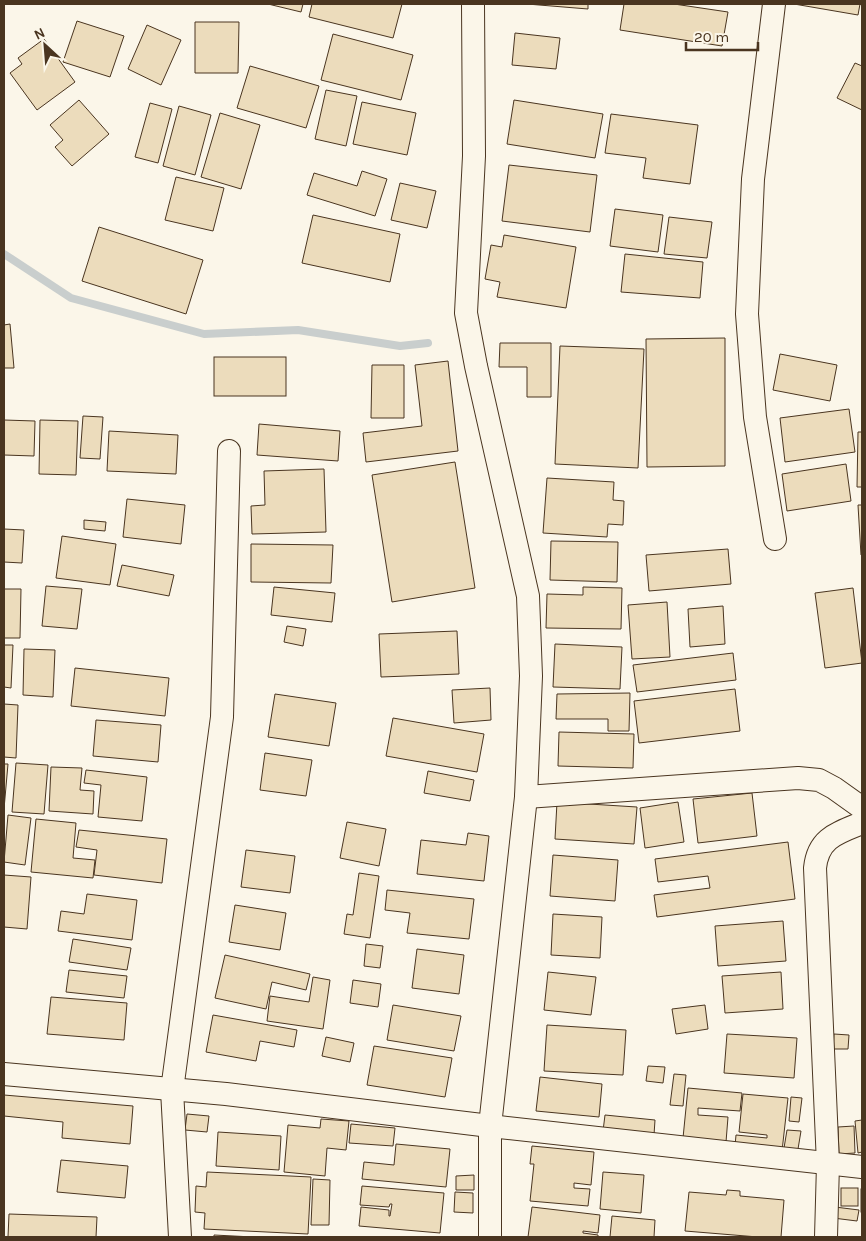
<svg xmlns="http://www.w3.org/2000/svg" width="866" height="1241" font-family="Karla,sans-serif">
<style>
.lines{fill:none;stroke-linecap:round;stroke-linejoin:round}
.stream{stroke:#c9cecd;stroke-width:8}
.building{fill:#ecdcbc;stroke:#4a3520}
.minor-casing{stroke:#4a3520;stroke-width:24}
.minor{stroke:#fbf6e9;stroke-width:22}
</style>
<rect width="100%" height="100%" fill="#fbf6e9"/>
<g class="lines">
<polyline class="stream" points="4,254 71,298 204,334 298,330 400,346 428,343"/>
</g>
<g class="building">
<polygon points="268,4 303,4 301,12"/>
<polygon points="312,4 402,4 393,38 309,17"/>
<polygon points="527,4 588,4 588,9"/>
<polygon points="624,4 674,4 728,12 722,46 620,30"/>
<polygon points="794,4 860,4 858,15"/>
<polygon points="77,21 124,36 110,77 63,62"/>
<polygon points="195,22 239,22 238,73 195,73"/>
<polygon points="147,25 181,40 161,85 128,69"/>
<polygon points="515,33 560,38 556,69 512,65"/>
<polygon points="333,34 413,55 401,100 321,80"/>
<polygon points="44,39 75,82 37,110 10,73 22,64 18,58"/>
<polygon points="855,63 862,66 862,110 837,98"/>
<polygon points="250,66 319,86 306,128 237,108"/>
<polygon points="326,90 357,96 346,146 315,139"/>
<polygon points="79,100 109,134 72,166 55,147 63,140 50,125"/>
<polygon points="514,100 603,114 595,158 507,144"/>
<polygon points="362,102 416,113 407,155 353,144"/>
<polygon points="150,103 172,109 158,163 135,157"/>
<polygon points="179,106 211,115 195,175 163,166"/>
<polygon points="220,113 260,125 241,189 201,177"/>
<polygon points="611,114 698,125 690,184 643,178 646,158 605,153"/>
<polygon points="509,165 597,175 590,232 502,221"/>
<polygon points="362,171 387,179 375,216 307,195 314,173 357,186"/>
<polygon points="176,177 224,188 213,231 165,220"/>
<polygon points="400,183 436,191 427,228 391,220"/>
<polygon points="615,209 663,215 658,252 610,246"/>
<polygon points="313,215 400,234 390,282 302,263"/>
<polygon points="669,217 712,222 707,258 664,254"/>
<polygon points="99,227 203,260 186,314 82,281"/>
<polygon points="504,235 576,247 566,308 497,297 500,282 485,279 491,245 502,247"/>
<polygon points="625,254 703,262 700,298 621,292"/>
<polygon points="10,324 14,368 4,368 4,325"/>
<polygon points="725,338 725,466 647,467 646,339"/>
<polygon points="500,343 551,343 551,397 527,397 527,367 499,367"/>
<polygon points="560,346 644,349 638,468 555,464"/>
<polygon points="780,354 837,365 830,401 773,390"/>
<rect x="214" y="357" width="72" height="39"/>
<polygon points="448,361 458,451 366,462 363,433 422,426 415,365"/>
<polygon points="372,365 404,365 404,418 371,418"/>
<polygon points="849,409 855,452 785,462 780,418"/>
<polygon points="83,416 103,417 100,459 80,458"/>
<polygon points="4,420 35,421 34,456 4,455"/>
<polygon points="40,420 78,421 76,475 39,474"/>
<polygon points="259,424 340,431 338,461 257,455"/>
<polygon points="109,431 178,435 176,474 107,471"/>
<polygon points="858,432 862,432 862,487 857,487"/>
<polygon points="455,462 475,588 392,602 372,475"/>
<polygon points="846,464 851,501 787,511 782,474"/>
<polygon points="324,469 326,532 252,534 251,506 265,505 264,471"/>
<polygon points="547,478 614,482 613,500 624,501 623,525 608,524 607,537 543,533"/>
<polygon points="127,499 185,505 181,544 123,537"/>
<polygon points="858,505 862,505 862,555 861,555"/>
<polygon points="84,520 106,522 105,531 84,529"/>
<polygon points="4,529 24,530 22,563 4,562"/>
<polygon points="62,536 116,544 110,585 56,578"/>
<polygon points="551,541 618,542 617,582 550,580"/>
<polygon points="251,544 333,545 331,583 251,582"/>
<polygon points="728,549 731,584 649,591 646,555"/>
<polygon points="122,565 174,575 169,596 117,586"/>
<polygon points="46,586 82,589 77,629 42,626"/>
<polygon points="274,587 335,593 332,622 271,615"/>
<polygon points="583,587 622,588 621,629 546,628 547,594 583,595"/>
<polygon points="853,588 862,663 825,668 815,593"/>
<polygon points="4,589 21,589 20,638 4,638"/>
<polygon points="667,602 670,657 632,659 628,605"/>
<polygon points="723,606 725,644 690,647 688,609"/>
<polygon points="287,626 306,629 303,646 284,642"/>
<polygon points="457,631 459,674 381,677 379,634"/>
<polygon points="555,644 622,647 620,689 553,687"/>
<polygon points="4,645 13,645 11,688 4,687"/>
<polygon points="24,649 55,650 53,697 23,695"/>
<polygon points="733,653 736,680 637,692 633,665"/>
<polygon points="75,668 169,678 165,716 71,706"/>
<polygon points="490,688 491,720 454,723 452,690"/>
<polygon points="735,689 740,731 639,743 634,701"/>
<polygon points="630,693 629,731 608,731 608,719 556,719 557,694"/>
<polygon points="275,694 336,703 329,746 268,737"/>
<polygon points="4,704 18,705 16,758 4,757"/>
<polygon points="393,718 484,734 477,772 386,756"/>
<polygon points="96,720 161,725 158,762 93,756"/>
<polygon points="559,732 634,734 633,768 558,766"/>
<polygon points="265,753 312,760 306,796 260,790"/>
<polygon points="16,763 48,765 44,814 12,812"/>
<polygon points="4,764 8,764 4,809"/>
<polygon points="51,767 82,768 80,790 94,791 93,814 49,811"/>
<polygon points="86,770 147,777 142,821 98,817 101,785 84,783"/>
<polygon points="428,771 474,780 470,801 424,793"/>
<polygon points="752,793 757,836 698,843 693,799"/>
<polygon points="557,802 637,807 634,844 555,839"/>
<polygon points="678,802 684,842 645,848 640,808"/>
<polygon points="8,815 31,818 25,865 4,862"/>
<polygon points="36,819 76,823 73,858 95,860 93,878 31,872"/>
<polygon points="347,822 386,829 379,866 340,858"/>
<polygon points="79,830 167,839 162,883 94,875 97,850 76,847"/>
<polygon points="468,833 489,836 484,881 417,874 421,840 466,845"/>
<polygon points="788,842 795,899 657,917 654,895 710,888 708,876 658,882 655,859"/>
<polygon points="246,850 295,856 290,893 241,887"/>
<polygon points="553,855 618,860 615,901 550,896"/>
<polygon points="359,873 379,876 370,938 344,934 347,914 353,915"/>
<polygon points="4,875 31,877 27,929 4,927"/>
<polygon points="387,890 474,899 469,939 407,933 410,913 385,910"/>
<polygon points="87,894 137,900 132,940 58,931 61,911 84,914"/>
<polygon points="235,905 286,913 280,950 229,942"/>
<polygon points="553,914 602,917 600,958 551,955"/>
<polygon points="783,921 786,961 718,966 715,926"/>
<polygon points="73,939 131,948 127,970 69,962"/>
<polygon points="366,944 383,946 380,968 364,966"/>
<polygon points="417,949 464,955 459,994 412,988"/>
<polygon points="225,955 310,974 306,990 272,982 266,1009 215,998"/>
<polygon points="69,970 127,976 124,998 66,992"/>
<polygon points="548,972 596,977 591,1015 544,1010"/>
<polygon points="781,972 783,1009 725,1013 722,976"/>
<polygon points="313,977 330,980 323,1029 267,1021 270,996 309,1002"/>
<polygon points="353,980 381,984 378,1007 350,1003"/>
<polygon points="51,997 127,1003 124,1040 47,1034"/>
<polygon points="393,1005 461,1016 454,1051 387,1040"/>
<polygon points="705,1005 708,1029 676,1034 672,1009"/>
<polygon points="213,1015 297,1030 294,1047 260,1041 256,1061 206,1052"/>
<polygon points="547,1025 626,1030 623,1075 544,1071"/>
<polygon points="727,1034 797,1038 794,1078 724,1073"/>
<polygon points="834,1034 849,1035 848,1049 833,1049"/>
<polygon points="326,1037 354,1043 350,1062 322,1056"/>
<polygon points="374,1046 452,1058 445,1097 367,1085"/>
<polygon points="648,1066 665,1067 663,1083 646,1081"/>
<polygon points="674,1074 686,1075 683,1106 670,1105"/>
<polygon points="540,1077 602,1084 599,1117 536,1111"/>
<polygon points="688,1088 742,1093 740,1111 698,1108 698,1115 728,1117 726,1142 683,1138"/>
<polygon points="743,1094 788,1098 782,1151 735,1146 736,1135 767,1138 767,1135 739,1132"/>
<polygon points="4,1095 133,1106 130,1144 62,1138 63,1122 4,1116"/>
<polygon points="791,1097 802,1098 799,1122 789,1121"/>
<polygon points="187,1114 209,1116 207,1132 185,1130"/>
<polygon points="605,1115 655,1120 654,1135 603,1131"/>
<polygon points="321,1119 349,1121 346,1150 327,1148 325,1176 284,1172 288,1125 320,1128"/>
<polygon points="862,1120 862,1152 858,1153 855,1121"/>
<polygon points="351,1124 395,1128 393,1146 349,1143"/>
<polygon points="854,1126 855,1153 839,1154 838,1127"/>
<polygon points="787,1130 801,1131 798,1149 784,1148"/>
<polygon points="218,1132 281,1136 279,1170 216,1166"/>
<polygon points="396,1144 450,1149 446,1187 362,1179 364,1162 394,1165"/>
<polygon points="532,1146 594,1152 591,1185 574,1183 574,1188 590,1189 588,1206 530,1201 534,1164 530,1164"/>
<polygon points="61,1160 128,1166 125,1198 57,1192"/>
<polygon points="207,1172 311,1177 308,1234 204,1229 205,1213 195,1212 196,1186 206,1187"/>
<polygon points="603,1172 644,1175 641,1213 600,1209"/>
<polygon points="474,1175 474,1190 456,1190 456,1176"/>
<polygon points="313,1179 330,1180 329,1225 311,1225"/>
<polygon points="362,1186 444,1193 440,1233 359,1226 361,1207 389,1210 389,1216 390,1216 392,1204 390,1204 389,1207 360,1205"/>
<rect x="841" y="1188" width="17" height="18"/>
<rect x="861" y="1189" width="1" height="23"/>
<polygon points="727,1190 740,1191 740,1196 784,1200 781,1237 758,1237 685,1231 689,1192 726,1195"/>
<polygon points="455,1192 473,1193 473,1213 454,1212"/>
<polygon points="532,1207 600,1215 598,1233 583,1231 583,1233 598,1235 598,1237 528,1237"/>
<polygon points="835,1207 859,1210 857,1221 833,1218"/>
<polygon points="9,1214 97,1217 96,1237 8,1237"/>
<polygon points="612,1216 655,1220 654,1237 610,1237"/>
<polygon points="214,1235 253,1237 214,1237"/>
</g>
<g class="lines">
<defs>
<g id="minor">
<polyline points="473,4 474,156 466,313 476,366 528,596 531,676 526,797 490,1126 490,1237"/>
<polyline points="774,4 753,179 747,314 755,417 775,539"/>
<polyline points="526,797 798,778 819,780 834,788 862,808"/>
<polyline points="4,1074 226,1094 490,1126 862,1167"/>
<polyline points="180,1237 172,1090 222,717 229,451"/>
<path d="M826,1237l2,-73 -13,-296c3,-30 22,-35 47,-45"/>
</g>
</defs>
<use href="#minor" class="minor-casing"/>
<use href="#minor" class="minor"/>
</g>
<rect width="866" height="1241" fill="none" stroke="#4a3520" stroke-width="10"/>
<g transform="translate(45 45) rotate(334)" stroke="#fbf6e9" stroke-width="4" paint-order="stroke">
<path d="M0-4L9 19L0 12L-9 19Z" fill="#4a3520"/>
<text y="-8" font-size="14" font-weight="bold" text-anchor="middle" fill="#4a3520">N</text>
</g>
<path d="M686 42v8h72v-8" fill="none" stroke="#4a3520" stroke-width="2.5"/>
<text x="694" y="42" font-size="15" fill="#4a3520" stroke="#fbf6e9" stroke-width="4" paint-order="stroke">20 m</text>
</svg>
